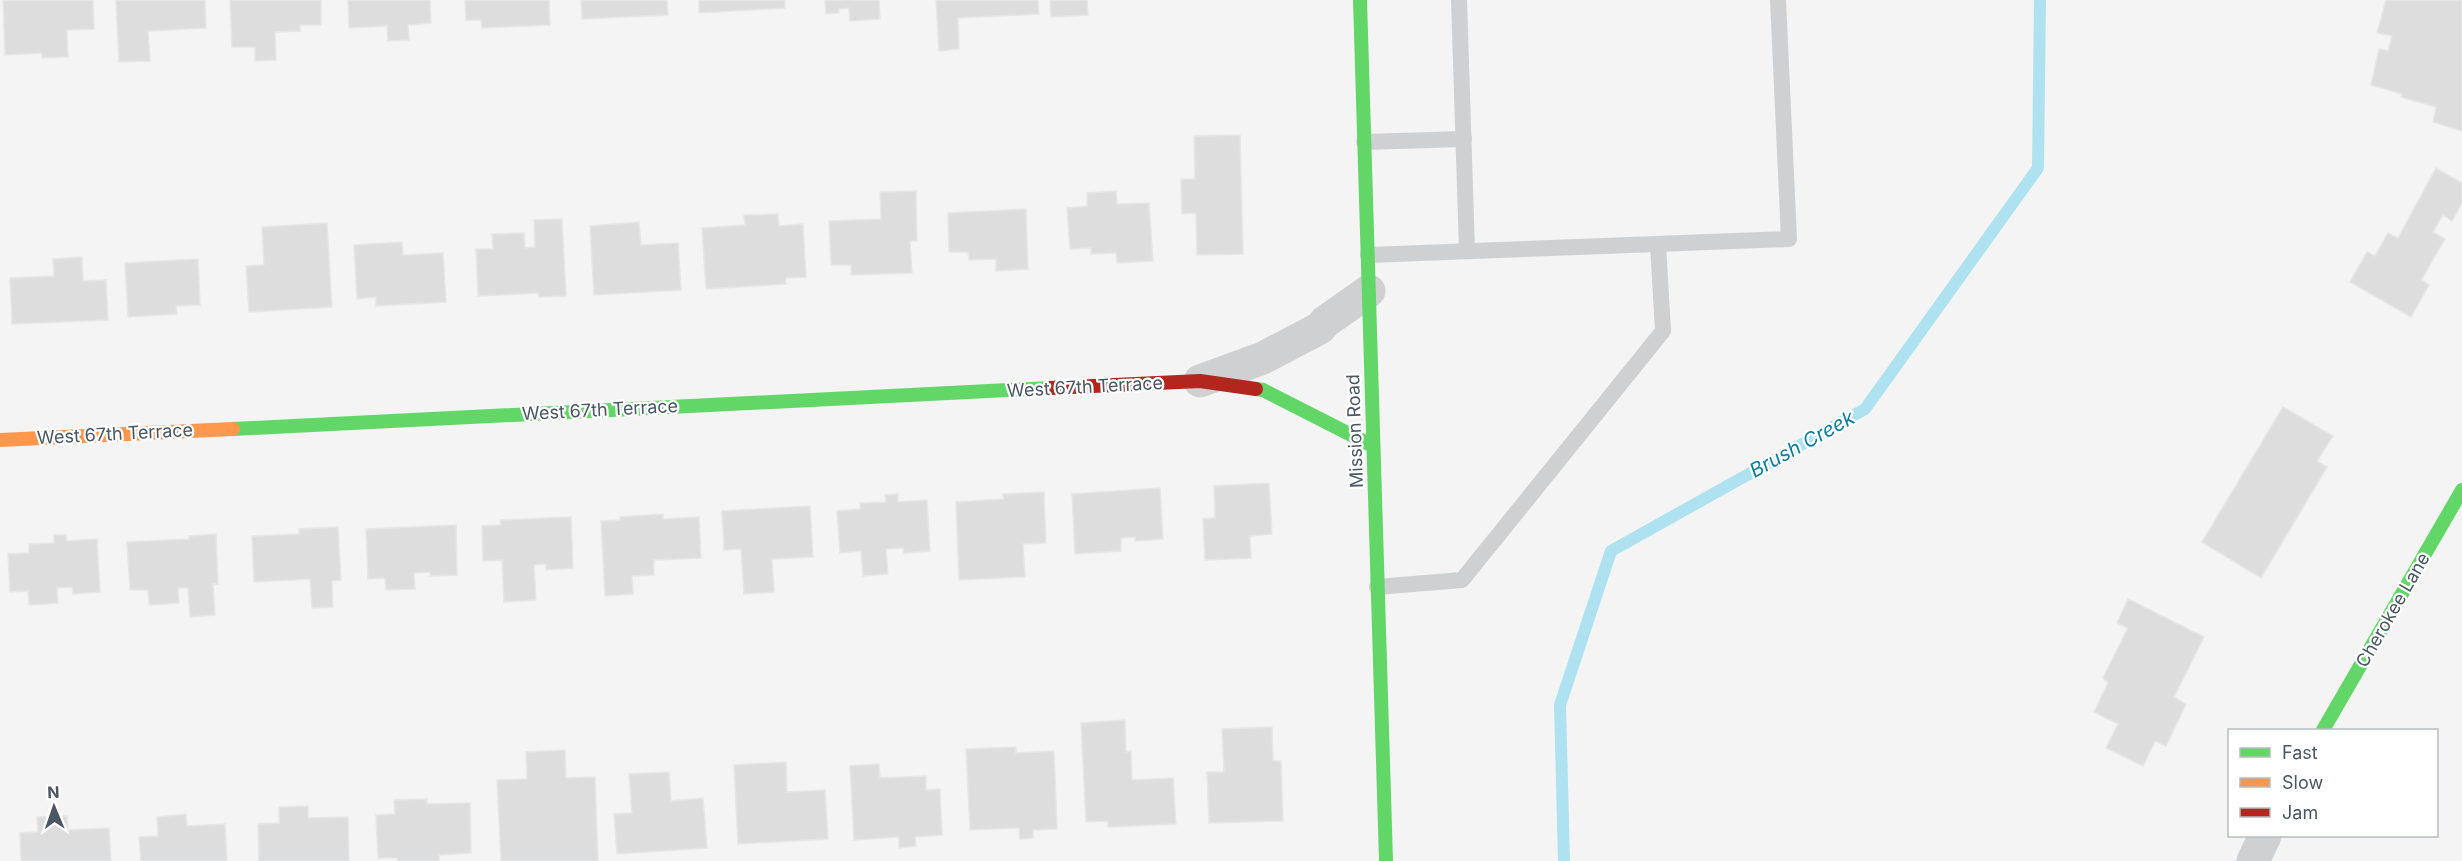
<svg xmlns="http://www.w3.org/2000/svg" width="2462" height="861" font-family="Inter,sans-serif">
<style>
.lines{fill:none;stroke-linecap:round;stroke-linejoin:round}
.stream{stroke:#aee2f0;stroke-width:12}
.building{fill:#ddddde;stroke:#e5e6e7;stroke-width:1.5}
.lane{stroke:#ced0d2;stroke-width:16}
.street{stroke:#ced0d2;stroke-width:33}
.fast{stroke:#63d668;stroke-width:14}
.slow{stroke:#ff974d;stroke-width:14}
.jam{stroke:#b3261e;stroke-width:14}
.labels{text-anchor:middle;stroke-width:4.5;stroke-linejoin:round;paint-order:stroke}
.street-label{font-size:18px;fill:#4a5661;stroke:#fff}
.water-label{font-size:20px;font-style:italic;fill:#0c7c9b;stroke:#fff}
</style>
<rect width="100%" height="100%" fill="#f4f4f4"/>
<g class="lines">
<polyline class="stream" points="1564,861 1560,705 1611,551 1865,409 2038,168 2040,0"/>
</g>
<g class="building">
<polygon points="3,0 93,0 94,29 67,30 68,57 42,58 42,53 5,55"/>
<polygon points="116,0 205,0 206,28 148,31 150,61 119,62"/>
<polygon points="230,0 321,0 321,25 300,25 300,31 275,32 276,60 255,61 255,47 232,47"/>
<polygon points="348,0 430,0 431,23 408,25 409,40 388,41 387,26 349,28"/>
<polygon points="465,0 549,0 550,25 482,28 481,20 466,20"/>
<polygon points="581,0 667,0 668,15 582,19"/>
<polygon points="699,0 785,0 785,8 699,13"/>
<polygon points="825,0 879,0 880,19 850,21 849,8 839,9 839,13 826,14"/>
<polygon points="936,0 1038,0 1039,14 958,18 959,49 939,51"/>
<polygon points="1050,0 1087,0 1088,15 1051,17"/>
<polygon points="2386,0 2462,0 2462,131 2433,122 2436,107 2401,97 2402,94 2371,85 2379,49 2388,51 2392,36 2377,33"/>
<polygon points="1240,135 1243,254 1197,255 1196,213 1182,214 1181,179 1195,179 1194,136"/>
<polygon points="2436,168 2462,183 2462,203 2452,221 2443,215 2433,232 2445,239 2421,280 2429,285 2411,317 2350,282 2367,252 2375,256 2388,233 2398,238"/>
<polygon points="916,191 917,241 910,241 912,273 851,275 851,265 831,265 829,221 881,219 880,192"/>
<polygon points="1116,191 1117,204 1149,203 1153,261 1117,263 1116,253 1091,254 1091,248 1070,249 1067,208 1087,206 1087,193"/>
<polygon points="1026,209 1028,269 996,271 996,259 969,260 968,252 949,252 948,213"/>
<polygon points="778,214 779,226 803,224 806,277 786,278 786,284 706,289 702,228 745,225 744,215"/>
<polygon points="562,219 566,296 539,297 539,293 478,296 476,249 493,249 492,234 524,233 525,248 535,247 534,220"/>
<polygon points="639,222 641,245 678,243 681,290 594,295 590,226"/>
<polygon points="327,223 332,307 249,312 246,266 264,265 262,227"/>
<polygon points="402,242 403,255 443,253 446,302 376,306 376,297 357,299 354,245"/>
<polygon points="82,257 83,281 106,280 108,320 12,324 10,278 54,276 53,259"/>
<polygon points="198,259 200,305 176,306 177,314 128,317 125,263"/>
<polygon points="2283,407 2333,436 2317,461 2327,467 2261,578 2202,542"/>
<polygon points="1269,483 1272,534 1250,536 1251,558 1205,560 1203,519 1215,518 1214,486"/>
<polygon points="1160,488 1163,539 1135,541 1135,537 1121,538 1121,551 1075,554 1072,494"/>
<polygon points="1044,492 1046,543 1023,544 1025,577 959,580 956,502 1004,499 1003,494"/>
<polygon points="898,494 898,502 927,500 930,551 904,553 903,548 886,549 888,574 863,576 861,551 840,553 837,511 860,509 860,503 886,502 885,495"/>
<polygon points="810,506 813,557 772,559 774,592 744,594 741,549 724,550 722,511"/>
<polygon points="663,514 663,519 699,517 701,558 654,560 654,575 632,576 633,594 605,596 601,521 620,520 620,517"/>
<polygon points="571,517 573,568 546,570 546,564 534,565 536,600 504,602 502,560 483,561 482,526 501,525 500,520"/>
<polygon points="456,525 457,575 430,576 430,572 414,573 415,589 386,590 385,578 368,579 366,529"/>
<polygon points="338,527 341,580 332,581 333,607 312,608 310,579 254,582 252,536 299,534 299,529"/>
<polygon points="216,534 218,584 213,584 215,615 190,617 188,588 178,588 179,603 149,605 148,590 130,590 127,542 189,539 189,536"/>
<polygon points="54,535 66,535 67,541 97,539 100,592 73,594 72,587 57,588 58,603 29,605 28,591 10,592 8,554 29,553 29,544 54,543"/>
<polygon points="2128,599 2204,637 2174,697 2186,704 2166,746 2155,741 2143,766 2106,748 2118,724 2094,712 2108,683 2103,678 2128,628 2117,623"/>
<polygon points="1125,720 1126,752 1131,751 1132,780 1173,778 1176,824 1108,827 1108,821 1086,822 1081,723"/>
<polygon points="1272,727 1273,761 1281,761 1283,821 1209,823 1207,772 1224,772 1222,729"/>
<polygon points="1016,747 1016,753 1054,751 1057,829 1033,830 1033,838 1020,839 1019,828 970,830 966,749"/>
<polygon points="565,750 566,778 595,777 598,861 501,861 497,780 527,779 526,752"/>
<polygon points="786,762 787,792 825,790 828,839 738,844 734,765"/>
<polygon points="879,764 880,778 926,776 926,790 940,789 942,835 915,837 916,846 899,848 899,837 854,840 850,766"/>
<polygon points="669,772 671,801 703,798 707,848 617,854 614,814 632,813 629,774"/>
<polygon points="427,799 427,804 470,803 471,853 439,855 439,861 397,861 397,858 378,858 376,815 395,814 394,800"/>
<polygon points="308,806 308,818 348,817 349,861 259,861 258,824 279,823 279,807"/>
<polygon points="186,814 187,826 225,824 227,861 141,861 139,837 158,836 157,817"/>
<polygon points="67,816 68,830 109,828 111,861 21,861 20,833 38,832 37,817"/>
</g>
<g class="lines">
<g class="lane">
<polyline points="1459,0 1467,251"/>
<polyline points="1364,142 1464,139"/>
<polyline points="1368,255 1789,239 1778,0"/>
<polyline points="1377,587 1462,580 1663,331 1658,244"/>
</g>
<g class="street">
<polyline points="1200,381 1263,358 1320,328 1325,322 1369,291"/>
<polyline points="2253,861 2265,836"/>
</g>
<g class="fast">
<polyline points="1360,0 1386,861"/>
<polyline points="1256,389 1263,390 1373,446"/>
<polyline points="233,429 1050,388"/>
<polyline points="2323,730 2462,490"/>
</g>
<polyline class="slow" points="0,440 233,429"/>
<polyline class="jam" points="1050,388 1200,381 1256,389"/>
</g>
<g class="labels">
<g class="street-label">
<text transform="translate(1085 387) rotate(-3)" y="6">West 67th Terrace</text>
<text transform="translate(600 410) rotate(-3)" y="6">West 67th Terrace</text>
<text transform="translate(1355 431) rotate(-92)" y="6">Mission Road</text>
<text transform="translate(115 434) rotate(-3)" y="6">West 67th Terrace</text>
<text transform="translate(2393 610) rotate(-60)" y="6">Cherokee Lane</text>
</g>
<g class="water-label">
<text transform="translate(1802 444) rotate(-29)" y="7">Brush Creek</text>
</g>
</g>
<rect x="2228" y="729" width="210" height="108" fill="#ffffff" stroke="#b7bbc0" stroke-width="1.5"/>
<rect x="2240" y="748" width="30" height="9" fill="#63d668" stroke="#b7bbc0" stroke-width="1.5"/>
<text x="2282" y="759" font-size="18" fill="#4a5661">Fast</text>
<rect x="2240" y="778" width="30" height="9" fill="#ff974d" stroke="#b7bbc0" stroke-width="1.5"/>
<text x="2282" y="789" font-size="18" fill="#4a5661">Slow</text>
<rect x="2240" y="808" width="30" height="9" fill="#b3261e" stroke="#b7bbc0" stroke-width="1.5"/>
<text x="2282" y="819" font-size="18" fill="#4a5661">Jam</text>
<g transform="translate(54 807) rotate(358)" stroke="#ffffff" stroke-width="4.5" paint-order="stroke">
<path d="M0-4.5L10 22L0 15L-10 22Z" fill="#4a5661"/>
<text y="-9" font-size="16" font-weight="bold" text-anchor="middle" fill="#4a5661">N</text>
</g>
</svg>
